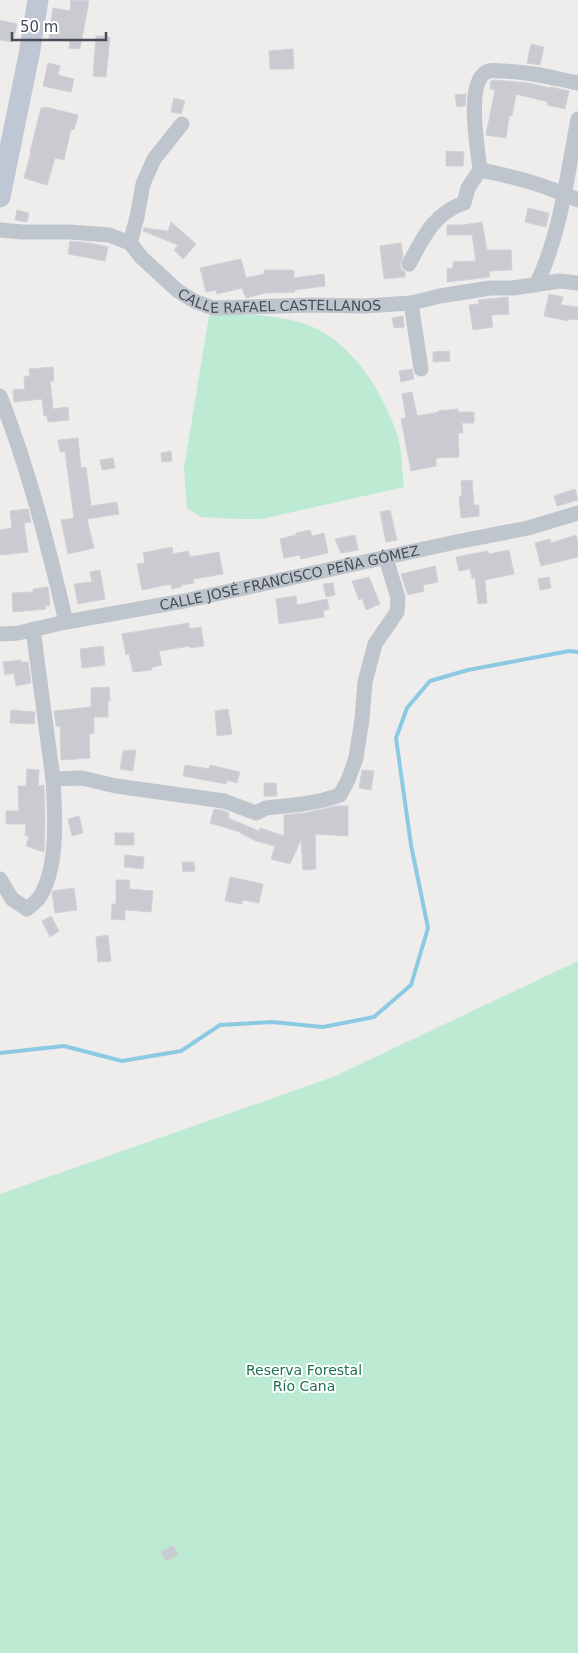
<svg xmlns="http://www.w3.org/2000/svg" width="578" height="1653" font-family="'DejaVu Sans',sans-serif">
<style>
.green{fill:#bcead2}
.lines{fill:none;stroke-linecap:round;stroke-linejoin:round}
.stream{stroke:#8ccae4;stroke-width:4}
.building{fill:#cacbd1;stroke:#d0d2d7}
.minor{stroke:#bec5cd;stroke-width:15}
.secondary{stroke:#c0c7d4;stroke-width:21}
.labels{text-anchor:middle;stroke-width:4;stroke-linejoin:round;paint-order:stroke}
.street-label{font-size:14px;fill:#464d58;stroke:#fff}
.park-label{font-size:14px;fill:#1d7350;stroke:#fff}
</style>
<rect width="100%" height="100%" fill="#efecec"/>
<g class="green">
<path d="M230,314c26,0 53,2 78,11 44,17 75,67 89,109 5,16 5,36 7,53l-142,32h-26l-35,-2 -14,-9 -3,-40 25,-152z"/>
<polygon points="578,961 578,1653 0,1653 0,1194 333,1077"/>
</g>
<g class="lines">
<polyline class="stream" points="0,1053 64,1046 122,1061 181,1051 220,1025 272,1022 323,1027 374,1017 411,985 428,928 411,845 396,738 407,708 430,681 468,670 569,651 578,652"/>
</g>
<g class="building">
<polygon points="71,0 89,1 80,49 69,48 70,41 49,39 53,8 70,11"/>
<polygon points="0,20 17,24 13,42 0,40"/>
<polygon points="96,36 110,37 106,77 93,76"/>
<polygon points="531,44 544,47 540,65 527,63"/>
<polygon points="293,49 294,69 270,69 269,51"/>
<polygon points="48,63 60,66 58,75 74,79 71,92 43,86"/>
<polygon points="493,80 529,83 550,88 551,87 569,91 565,109 547,105 548,102 516,94 512,116 509,116 506,138 486,135 495,90 490,89 491,81"/>
<polygon points="466,94 465,106 457,107 455,95"/>
<polygon points="174,98 185,101 181,114 171,112"/>
<polygon points="45,107 78,115 74,130 71,129 64,160 55,158 47,185 24,178 31,152 30,152 41,108 45,108"/>
<polygon points="446,151 464,152 463,166 446,166"/>
<polygon points="528,208 549,213 546,227 525,222"/>
<polygon points="17,210 29,213 27,222 15,220"/>
<polygon points="171,222 196,244 183,259 174,250 178,245 143,231 144,228 168,231"/>
<polygon points="482,222 487,250 511,250 512,270 489,271 490,277 447,282 447,269 453,268 453,262 476,261 472,235 447,235 447,225 463,225"/>
<polygon points="70,241 90,243 108,247 105,261 68,254"/>
<polygon points="401,243 403,256 400,265 401,269 405,272 405,277 384,279 380,246"/>
<polygon points="241,259 246,278 264,274 264,270 294,270 294,278 324,274 325,286 294,290 295,292 266,293 246,298 242,288 217,294 216,290 206,292 200,268"/>
<polygon points="549,294 563,297 561,305 578,307 578,320 568,319 568,321 544,316"/>
<polygon points="508,297 509,314 491,315 493,327 473,330 469,305 479,304 478,300"/>
<polygon points="403,316 404,327 394,328 392,318"/>
<polygon points="449,351 450,361 433,362 433,352"/>
<polygon points="53,367 54,381 50,381 53,409 68,407 69,420 48,422 47,416 44,416 42,399 14,402 13,390 25,389 24,377 30,376 29,369"/>
<polygon points="412,369 414,379 401,382 399,371"/>
<polygon points="412,392 417,416 439,412 438,411 458,409 458,412 474,412 474,423 462,423 463,433 458,433 459,457 436,458 436,466 411,471 401,419 406,418 402,394"/>
<polygon points="78,438 81,468 86,467 91,506 117,502 119,514 87,519 94,548 68,554 61,520 74,518 65,452 60,452 58,440"/>
<polygon points="171,451 172,461 162,462 161,453"/>
<polygon points="113,458 115,468 102,470 100,460"/>
<polygon points="472,480 474,505 479,505 479,516 461,518 459,497 462,496 461,481"/>
<polygon points="575,489 578,500 557,506 554,496"/>
<polygon points="28,509 31,522 24,523 28,552 0,555 0,530 12,528 10,511"/>
<polygon points="390,510 397,540 386,542 380,512"/>
<polygon points="310,530 312,536 324,533 328,553 301,559 300,555 284,558 280,539 296,535 296,533"/>
<polygon points="355,535 358,550 341,553 335,539"/>
<polygon points="576,535 578,542 578,557 541,566 535,543 550,539 551,543"/>
<polygon points="172,547 173,554 188,551 190,557 219,552 223,574 193,579 194,583 181,585 181,587 172,589 171,584 142,590 137,564 145,563 143,553"/>
<polygon points="509,550 514,574 485,580 487,603 478,604 475,578 472,578 470,569 459,571 456,557 488,551 489,554"/>
<polygon points="435,566 438,582 423,585 424,591 408,595 401,574"/>
<polygon points="100,570 105,599 78,604 74,584 92,582 90,572"/>
<polygon points="369,577 380,604 366,610 362,598 359,600 352,581"/>
<polygon points="549,577 551,588 540,590 538,579"/>
<polygon points="333,583 335,595 326,597 323,584"/>
<polygon points="48,587 50,605 45,606 46,609 13,612 12,593 33,592 33,589"/>
<polygon points="296,596 297,605 327,599 329,609 323,611 324,617 279,624 276,599"/>
<polygon points="189,623 189,629 201,627 204,646 190,648 190,646 159,651 162,665 152,667 152,670 133,672 129,654 126,655 122,634"/>
<polygon points="103,646 105,665 82,668 80,649"/>
<polygon points="21,660 21,662 28,662 31,683 16,686 14,673 5,675 3,662"/>
<polygon points="109,687 110,701 108,701 108,717 94,717 94,733 89,734 90,758 61,760 60,726 56,726 54,711 91,707 91,688"/>
<polygon points="228,709 232,734 217,736 215,711"/>
<polygon points="11,710 35,712 34,724 10,723"/>
<polygon points="136,750 133,771 120,769 123,751"/>
<polygon points="185,765 209,769 210,765 240,772 237,783 227,780 226,784 183,776"/>
<polygon points="27,769 39,770 38,786 44,785 45,824 44,852 26,846 29,836 25,836 26,824 6,824 6,811 19,811 18,786 26,786"/>
<polygon points="362,770 374,771 371,790 359,788"/>
<polygon points="264,783 276,783 277,796 264,796"/>
<polygon points="336,806 348,806 348,836 315,834 316,869 303,870 301,840 290,864 271,859 275,846 256,841 240,833 240,832 210,823 214,809 222,810 229,813 228,818 259,831 260,828 284,836 284,815 305,813"/>
<polygon points="79,816 83,833 72,836 68,819"/>
<rect x="115" y="833" width="19" height="12"/>
<polygon points="125,855 144,857 143,869 124,867"/>
<polygon points="182,862 194,862 195,871 183,872"/>
<polygon points="230,877 263,884 259,903 243,900 242,904 225,901"/>
<polygon points="116,880 130,880 129,889 153,891 151,912 125,910 125,920 111,919 112,904 116,904"/>
<polygon points="74,888 77,910 55,913 52,893 53,891"/>
<polygon points="51,916 59,931 50,937 42,921"/>
<polygon points="108,935 111,961 98,962 96,937"/>
<polygon points="173,1545 178,1555 166,1561 161,1552"/>
</g>
<g class="lines">
<g class="minor">
<path d="M480,170c-2,-20 -16,-92 9,-99 4,-1 9,0 12,0 26,0 52,7 77,12"/>
<path id="s1" d="M0,230l22,2h48l39,3 21,8 12,15 36,33 16,10 19,7 98,-3 53,1 47,-3 29,-7 50,-8h23l46,-7 19,2"/>
<polyline points="130,243 137,217 143,184 154,159 182,124"/>
<path d="M409,264c14,-26 25,-51 55,-61l4,-15 12,-18c33,6 68,16 98,30"/>
<path d="M536,285c25,-51 31,-110 42,-166"/>
<polyline points="411,303 421,369"/>
<path d="M0,396c29,74 48,149 66,226"/>
<polyline points="33,629 53,779 82,778 116,786 224,801 256,813 266,808 303,804 324,800 340,795 348,780 356,758 362,719 365,682 375,644 397,612 398,598 386,558"/>
<path id="s2" d="M0,634l18,-1 48,-11 118,-21 272,-59 72,-14 50,-15"/>
<path d="M0,879l12,20 15,10c4,-4 9,-7 12,-11 20,-30 16,-84 14,-119"/>
</g>
<polyline class="secondary" points="0,197 29,55 38,0"/>
</g>
<g class="labels">
<g class="street-label">
<text dy="5" stroke="none"><textPath href="#s1" startOffset="304">CALLE RAFAEL CASTELLANOS</textPath></text>
<text dy="5" stroke="none"><textPath href="#s2" startOffset="295">CALLE JOSÉ FRANCISCO PEÑA GÓMEZ</textPath></text>
</g>
<g class="park-label">
<text x="304" y="1375">Reserva Forestal<tspan x="304" dy="16">Río Cana</tspan></text>
</g>
</g>
<path d="M12 32v8h94v-8" fill="none" stroke="#464d58" stroke-width="2.5"/>
<text x="20" y="32" font-size="15" fill="#464d58" stroke="#ffffff" stroke-width="4" paint-order="stroke">50 m</text>
</svg>
